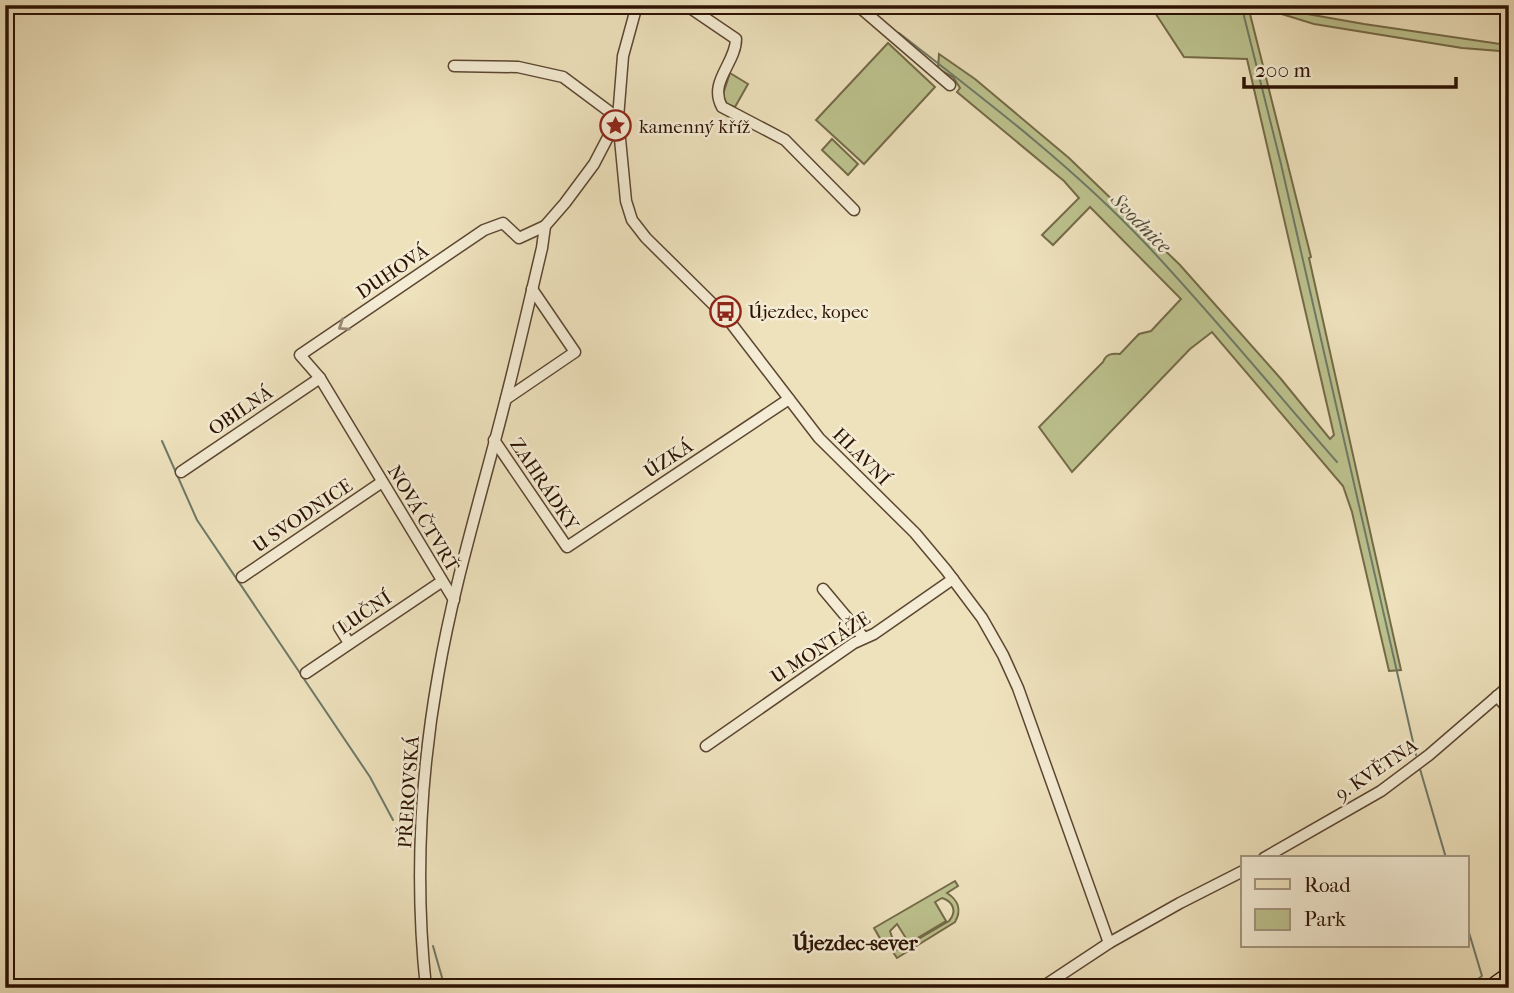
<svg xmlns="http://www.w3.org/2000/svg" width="1514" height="993" font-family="'IM FELL French Canon',serif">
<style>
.green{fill:#bcc28e;stroke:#746a48;stroke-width:2;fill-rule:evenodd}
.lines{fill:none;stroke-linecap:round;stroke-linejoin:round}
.stream{stroke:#6e7968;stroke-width:2}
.minor-casing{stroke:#5c4632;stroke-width:13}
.major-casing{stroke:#2c1203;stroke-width:15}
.minor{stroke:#f4ecd4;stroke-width:10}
.major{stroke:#eee2bd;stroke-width:12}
.oneway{stroke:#9a8a76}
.labels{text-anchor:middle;stroke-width:5;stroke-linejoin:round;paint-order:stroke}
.poi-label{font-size:19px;fill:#2c1203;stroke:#f4ecd4;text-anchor:start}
.street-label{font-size:19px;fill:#2c1203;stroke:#f4ecd4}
.water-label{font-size:21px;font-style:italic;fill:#524e3e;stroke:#f4ecd4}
.neighbourhood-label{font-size:21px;font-weight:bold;fill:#2c1203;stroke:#f4ecd4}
</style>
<rect width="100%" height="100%" fill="#eee2bd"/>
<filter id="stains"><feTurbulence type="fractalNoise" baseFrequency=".00286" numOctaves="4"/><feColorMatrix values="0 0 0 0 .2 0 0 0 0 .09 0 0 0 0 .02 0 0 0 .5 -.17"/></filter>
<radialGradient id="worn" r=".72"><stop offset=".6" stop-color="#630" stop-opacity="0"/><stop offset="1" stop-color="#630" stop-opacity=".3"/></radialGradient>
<g class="green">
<path d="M1150,5h129l17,7 68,12 136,20 5,-3 -7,-36h11v51l-9,-5 -38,-3 -148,-24 -58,-18 -7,4 62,247 -2,1 92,412 -12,1 -37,-159 -9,-26 -131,-154 -22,17 -118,123 -33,-45 64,-65c3,-8 9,-9 17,-8l19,-20 12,-3 30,-32 -91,-92 -37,38 -11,-10 37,-37 -15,-17 -107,-89 3,-4 -7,-11 -15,-8 1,-15 36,25 94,79 111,107 101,114 49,60 4,-4 -87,-376 -63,-2z"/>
<polygon points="888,43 935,87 864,164 816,120"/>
<polygon points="730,73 748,84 735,107 727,104 722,97"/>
<polygon points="832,139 858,164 848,175 822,150"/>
<path d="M955,881l3,5 -11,7c11,7 15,17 8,29l-58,36 -4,-6 5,-3 -8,-5 -5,3 -11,-19zM942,898c12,4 15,14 7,23l-41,24 -7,1 -7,-3 -4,-12 7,-7 12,19 37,-22 -11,-19z"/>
</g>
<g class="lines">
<g class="stream">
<polyline points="1506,5 1509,17"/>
<polyline points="1242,8 1281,164 1416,755"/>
<path d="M899,33c85,66 171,131 246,210 66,70 128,146 192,219"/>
<polyline points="162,441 197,520 370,777 393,820"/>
<polyline points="1420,769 1446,858"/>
<polyline points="433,946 445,988"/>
<polyline points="1466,988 1482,976 1467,926"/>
</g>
<defs>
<g id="minor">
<polyline points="637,5 623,56 618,118 626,201 632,220 646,238 727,318 819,438 915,533 946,570 982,618 1003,655 1018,688 1109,943"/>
<path d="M686,5l50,34c0,24 -28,43 -14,68l63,33 69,70"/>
<polyline points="857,5 950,85"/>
<polyline points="506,399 575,352 532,289"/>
<polyline points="494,440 567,547 789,399"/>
<polyline points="181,472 320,378"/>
<polyline points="242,577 382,482"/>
<polyline points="823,589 864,638"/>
<polyline points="454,600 320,378 300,355 484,230 503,223 519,238 545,226 565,203 594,164 618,118 563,77 518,67 454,66"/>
<polyline points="339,627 349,643"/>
<polyline points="306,673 441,582"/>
<polyline points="1497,696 1509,710"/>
<polyline points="706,746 854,643 874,634 953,579"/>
<polyline points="1264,858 1381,791 1429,755 1509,686"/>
<path d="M426,988c-11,-103 -6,-210 12,-312 16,-94 45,-186 68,-278 13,-50 24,-100 36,-150l3,-22"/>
<polyline points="1041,988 1109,943 1180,903 1243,871"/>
</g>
<g id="major">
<polyline points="1488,988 1509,973"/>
<polyline points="1504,988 1509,984"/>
</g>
</defs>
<use href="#minor" class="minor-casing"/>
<use href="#major" class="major-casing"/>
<use href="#minor" class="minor"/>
<use href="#major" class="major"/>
</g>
<defs><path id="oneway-chevron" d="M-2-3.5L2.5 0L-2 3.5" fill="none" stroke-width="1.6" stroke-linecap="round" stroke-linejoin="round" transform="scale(1.75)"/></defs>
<use class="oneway" href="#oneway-chevron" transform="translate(343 326) rotate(146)"/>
<defs>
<symbol id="sight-ring" viewBox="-11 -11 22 22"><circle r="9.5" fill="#f4ecd4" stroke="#8f2418" stroke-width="1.5"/><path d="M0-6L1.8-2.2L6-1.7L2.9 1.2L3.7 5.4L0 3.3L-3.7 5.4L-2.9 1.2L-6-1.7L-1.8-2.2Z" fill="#8f2418"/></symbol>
<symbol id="bus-ring" viewBox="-11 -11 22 22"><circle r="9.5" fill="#f4ecd4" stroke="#8f2418" stroke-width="1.5"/><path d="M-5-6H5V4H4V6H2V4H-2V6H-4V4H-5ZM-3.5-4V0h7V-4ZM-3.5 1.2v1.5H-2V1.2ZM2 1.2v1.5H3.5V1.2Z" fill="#8f2418"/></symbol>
</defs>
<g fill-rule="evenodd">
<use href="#sight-ring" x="598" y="108" width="35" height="35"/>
<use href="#bus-ring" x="708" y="294" width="35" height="35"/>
</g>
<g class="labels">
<g class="poi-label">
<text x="639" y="133">kamenný kříž</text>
<text x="748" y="318">Újezdec, kopec</text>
</g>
<g class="street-label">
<text transform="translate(392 271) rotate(-34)" y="7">DUHOVÁ</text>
<text transform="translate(240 410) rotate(-34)" y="7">OBILNÁ</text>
<text transform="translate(862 456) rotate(45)" y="7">HLAVNÍ</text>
<text transform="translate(668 458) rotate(-33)" y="7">ÚZKÁ</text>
<text transform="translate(545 484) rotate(56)" y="7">ZAHRÁDKY</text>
<text transform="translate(302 515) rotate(-34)" y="7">U SVODNICE</text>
<text transform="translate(424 518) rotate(59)" y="7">NOVÁ ČTVRŤ</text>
<text transform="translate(364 612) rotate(-34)" y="7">LUČNÍ</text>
<text transform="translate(820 647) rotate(-33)" y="7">U MONTÁŽE</text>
<text transform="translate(1376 769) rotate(-34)" y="7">9. KVĚTNA</text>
<text transform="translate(408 792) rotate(-86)" y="7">PŘEROVSKÁ</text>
</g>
<g class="water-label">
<text transform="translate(1141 223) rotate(45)" y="7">Svodnice</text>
</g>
<g class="neighbourhood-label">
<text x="855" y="950">Újezdec-sever</text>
</g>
</g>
<rect width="1514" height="993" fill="none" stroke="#eee2bd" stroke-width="28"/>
<rect x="7" y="7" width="1500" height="979" fill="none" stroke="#2c1203" stroke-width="3.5"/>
<rect x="14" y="14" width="1486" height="965" fill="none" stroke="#2c1203" stroke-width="2"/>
<rect x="1241" y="856" width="228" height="91" fill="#f4ecd4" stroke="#a49580" stroke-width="2"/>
<rect x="1255" y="879" width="35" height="10" fill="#eee2bd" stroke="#a49580" stroke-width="2"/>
<text x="1304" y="892" font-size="21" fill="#2c1203">Road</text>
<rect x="1255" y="909" width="35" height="21" fill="#bcc28e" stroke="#a49580" stroke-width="2"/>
<text x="1304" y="926" font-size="21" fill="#2c1203">Park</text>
<path d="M1244 77v10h212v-10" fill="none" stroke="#2c1203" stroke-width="3.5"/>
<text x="1255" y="77" font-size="21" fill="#2c1203" stroke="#f4ecd4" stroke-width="5" paint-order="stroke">200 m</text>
<rect width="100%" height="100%" filter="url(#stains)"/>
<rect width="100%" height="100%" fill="url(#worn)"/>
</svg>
